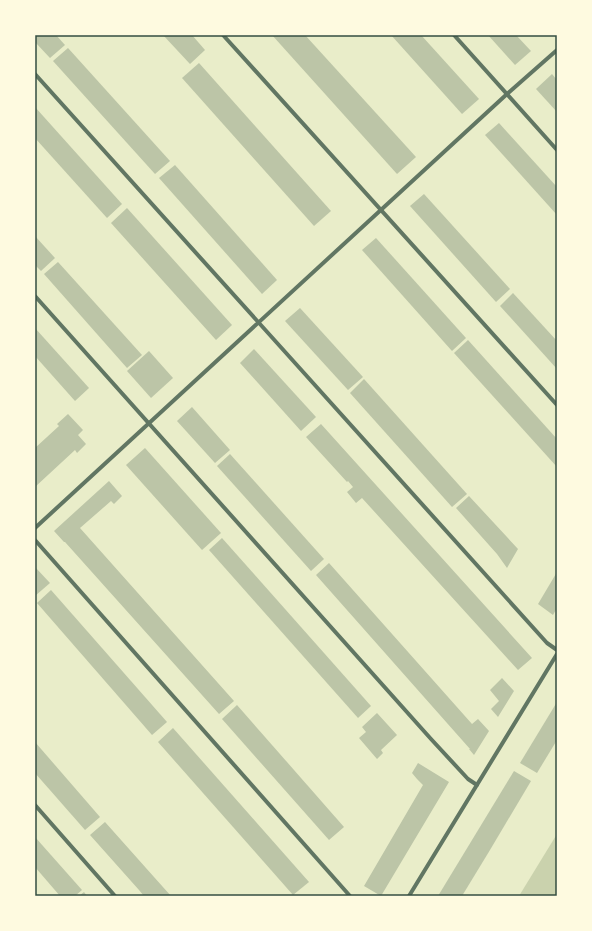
<svg xmlns="http://www.w3.org/2000/svg" width="592" height="931" font-family="'Asap Condensed',sans-serif">
<style>
.green{fill:#cad2ad}
.building{fill:#bcc5a7}
.lines{fill:none;stroke-linecap:round;stroke-linejoin:round}
.minor{stroke:#617663;stroke-width:4}
.neatline{fill:none;stroke:#344e41;stroke-width:1.5}
</style>
<rect width="100%" height="100%" fill="#e9edc9"/>
<polygon class="green" points="557,834 557,896 519,896"/>
<g class="building">
<polygon points="35,35 56,35 65,45 50,58 35,42"/>
<polygon points="163,35 192,35 205,50 190,64"/>
<polygon points="272,35 305,35 416,157 397,174"/>
<polygon points="391,35 421,35 479,99 462,114"/>
<polygon points="488,35 516,35 531,51 515,65"/>
<polygon points="68,48 170,161 155,174 53,61"/>
<polygon points="199,63 331,211 314,226 182,78"/>
<polygon points="552,74 557,80 557,112 536,89"/>
<polygon points="35,107 122,204 107,218 35,138"/>
<polygon points="499,123 557,187 557,215 485,135"/>
<polygon points="175,165 277,280 262,294 159,178"/>
<polygon points="424,194 510,289 496,302 410,206"/>
<polygon points="127,208 232,325 216,340 111,223"/>
<polygon points="35,236 55,258 41,271 35,265"/>
<polygon points="376,238 466,338 452,351 362,250"/>
<polygon points="58,262 142,355 127,368 44,274"/>
<polygon points="513,293 557,341 557,369 500,306"/>
<polygon points="300,308 363,377 348,390 285,321"/>
<polygon points="35,328 89,388 75,401 35,356"/>
<polygon points="468,340 557,439 557,467 454,353"/>
<polygon points="254,349 316,417 301,431 240,363"/>
<polygon points="149,351 173,378 151,398 127,371"/>
<polygon points="364,379 467,494 452,507 350,393"/>
<polygon points="192,407 230,450 215,463 177,421"/>
<polygon points="68,414 83,430 78,435 86,444 77,453 75,450 35,487 35,448 59,426 57,424"/>
<polygon points="321,424 532,658 518,670 362,498 356,503 347,492 353,487 348,481 347,482 306,437"/>
<polygon points="145,448 221,533 202,550 126,465"/>
<polygon points="230,454 324,559 311,571 217,466"/>
<polygon points="109,481 122,496 114,504 111,501 80,528 234,701 219,714 65,542 64,542 54,531"/>
<polygon points="469,496 518,549 507,568 497,554 456,508"/>
<polygon points="222,538 371,706 358,718 209,550"/>
<polygon points="329,563 472,724 478,719 489,731 474,755 469,749 470,749 316,575"/>
<polygon points="35,567 50,583 35,596"/>
<polygon points="557,572 557,608 553,615 538,604"/>
<polygon points="51,590 167,722 152,735 37,603"/>
<polygon points="502,678 514,691 498,717 491,709 499,701 490,690"/>
<polygon points="557,702 557,740 537,773 520,763"/>
<polygon points="237,705 344,827 329,840 222,719"/>
<polygon points="377,713 397,735 381,750 383,753 377,759 359,738 366,732 362,727"/>
<polygon points="173,728 309,882 293,895 158,742"/>
<polygon points="35,742 100,817 85,830 35,773"/>
<polygon points="418,763 449,782 381,896 364,886 423,785 417,779 412,773"/>
<polygon points="514,771 531,781 490,850 462,896 438,896"/>
<polygon points="105,822 154,877 171,896 144,896 139,890 90,835"/>
<polygon points="35,837 82,890 75,896 60,896 35,867"/>
<polygon points="84,892 87,896 79,896"/>
</g>
<g class="lines">
<g class="minor">
<polyline points="223,35 557,405"/>
<polyline points="454,35 557,150"/>
<polyline points="35,74 547,643 557,650"/>
<polyline points="35,296 431,739 468,779 477,785"/>
<polyline points="35,528 507,94 557,50"/>
<polyline points="35,540 350,896"/>
<polyline points="35,805 115,896"/>
<polyline points="409,896 557,654"/>
</g>
</g>
<rect width="592" height="931" fill="none" stroke="#fefae0" stroke-width="72"/>
<rect x="36" y="36" width="520" height="859" class="neatline"/>
</svg>
